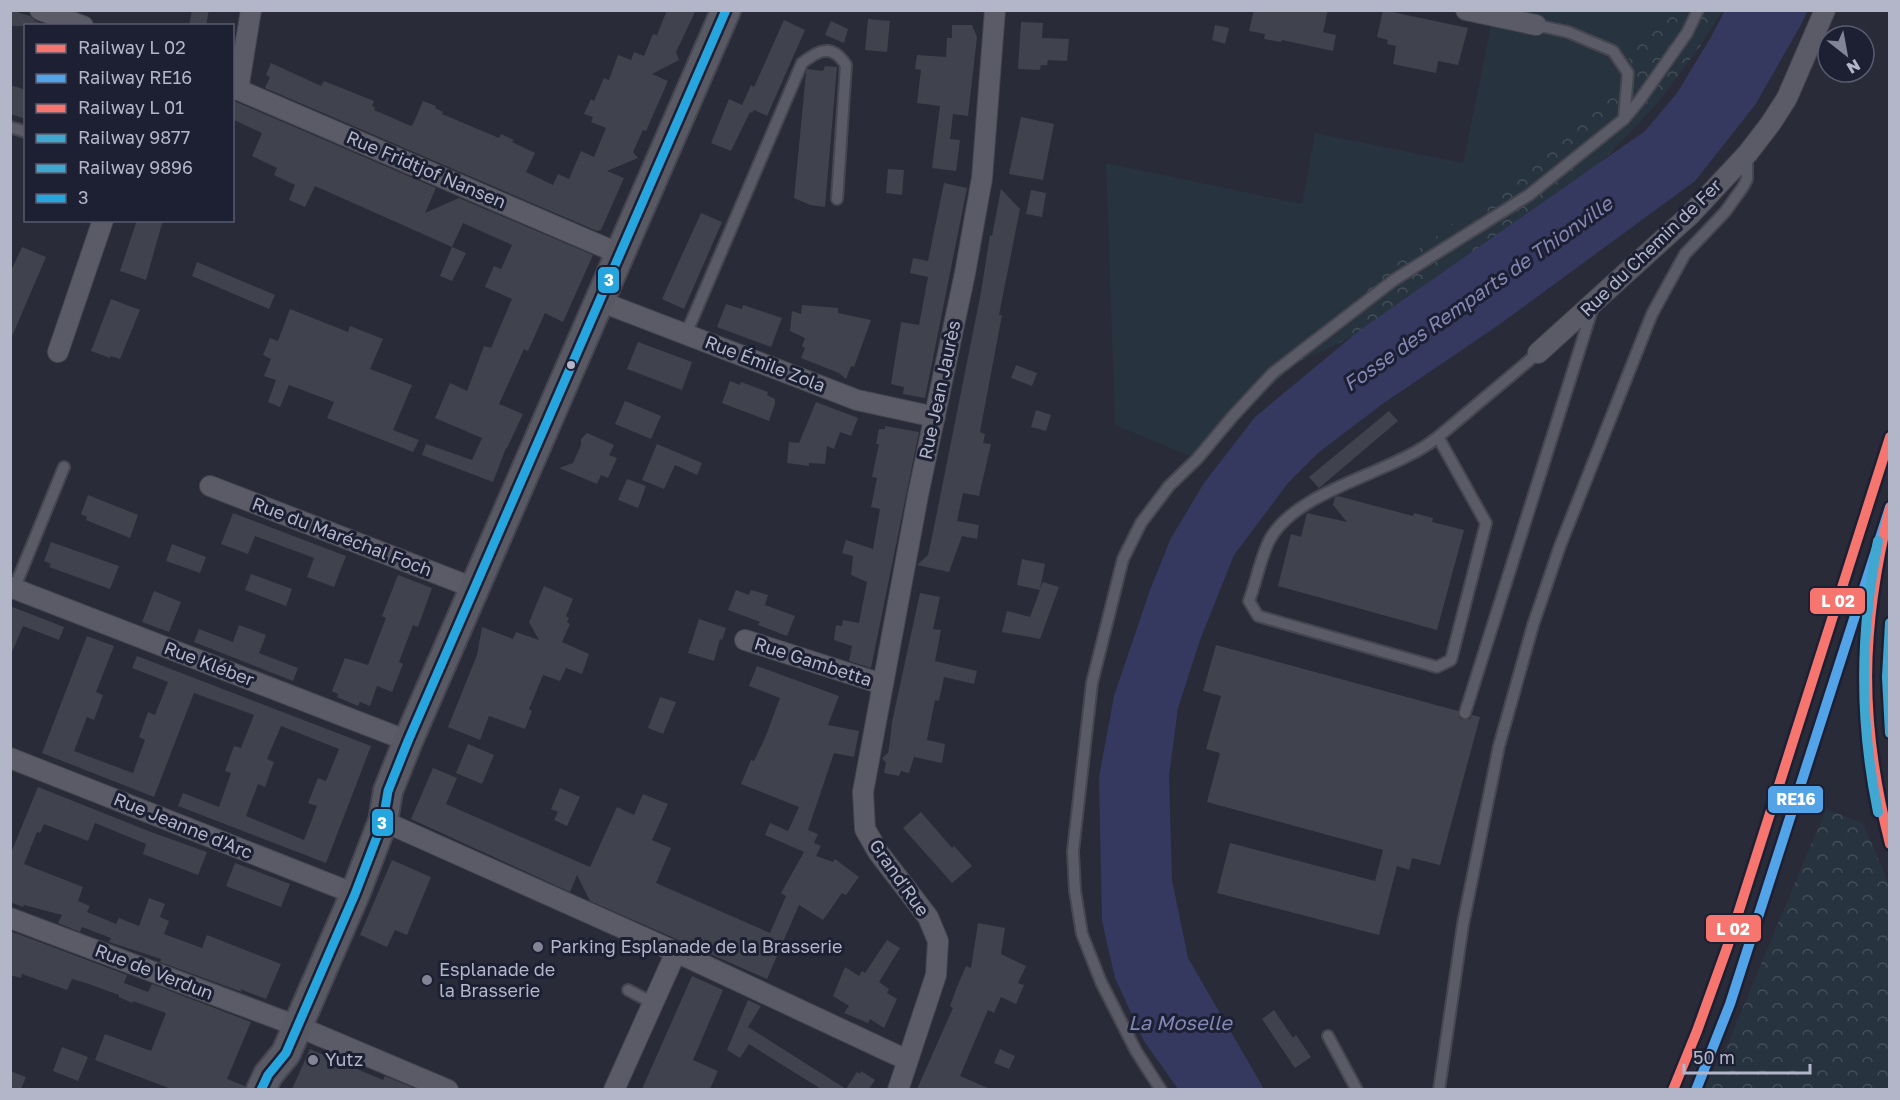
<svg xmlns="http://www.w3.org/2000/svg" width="1900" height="1100" font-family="'Golos Text',sans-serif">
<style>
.green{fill:#27333e}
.forest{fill:url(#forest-crowns)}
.water{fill:#35395f}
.building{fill:#40424d;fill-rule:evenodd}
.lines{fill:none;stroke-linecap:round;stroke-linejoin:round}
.service-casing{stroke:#45464f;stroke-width:14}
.minor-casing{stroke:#45464f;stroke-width:22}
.secondary-casing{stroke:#454652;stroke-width:32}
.service{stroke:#5a5b66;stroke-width:10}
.minor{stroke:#5a5b66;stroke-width:20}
.secondary{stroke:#595964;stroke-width:28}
.bus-1-casing{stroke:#1d1f33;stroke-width:14}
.bus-1{stroke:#26a5de;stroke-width:9}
.rail-1-casing{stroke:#1d1f33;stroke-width:15}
.rail-2-casing{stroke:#1d1f33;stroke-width:15}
.rail-3-casing{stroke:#1d1f33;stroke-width:15}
.rail-4-casing{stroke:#1d1f33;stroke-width:15}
.rail-5-casing{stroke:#1d1f33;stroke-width:15}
.rail-1{stroke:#f6756f;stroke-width:10}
.rail-2{stroke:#53a3e8;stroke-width:10}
.rail-3{stroke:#f6756f;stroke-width:10}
.rail-4{stroke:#40a8d0;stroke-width:10}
.rail-5{stroke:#40a8d0;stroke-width:10}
.bus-dot{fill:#b3b5c9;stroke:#1d1f33;stroke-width:2}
.poi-dot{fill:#838596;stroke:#1d1f33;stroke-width:2}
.labels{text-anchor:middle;stroke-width:6;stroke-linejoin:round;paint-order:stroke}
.street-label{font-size:18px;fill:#b3b5c9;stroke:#1d1f33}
.poi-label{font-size:18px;fill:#b3b5c9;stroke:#1d1f33;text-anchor:start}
.water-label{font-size:20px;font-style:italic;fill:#8287b5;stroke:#1d1f33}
.line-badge{stroke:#1d1f33;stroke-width:2}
.badge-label{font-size:16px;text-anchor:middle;font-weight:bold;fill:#fff}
</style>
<defs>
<pattern id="forest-crowns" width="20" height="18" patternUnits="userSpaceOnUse" patternTransform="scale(1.5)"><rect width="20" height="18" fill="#27333e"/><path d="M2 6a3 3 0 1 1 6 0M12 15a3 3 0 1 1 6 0" fill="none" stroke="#444e59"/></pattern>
</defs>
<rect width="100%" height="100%" fill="#2a2b38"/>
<polygon class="green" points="1494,11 1657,11 1610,90 1480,202 1317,329 1295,364 1197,459 1115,425 1106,163 1302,204 1315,133 1463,163"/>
<g class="forest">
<polygon points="1657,11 1722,11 1701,45 1656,105 1594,170 1383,322 1295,364 1317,329 1356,289 1422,247 1480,202 1610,90"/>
<polygon points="1826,809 1863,823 1889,884 1889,1089 1703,1089 1728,1043"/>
</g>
<polygon class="water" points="1725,10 1807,11 1802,23 1755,105 1695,181 1500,324 1381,405 1318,453 1288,483 1234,555 1200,640 1178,708 1169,776 1172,880 1188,958 1264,1089 1178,1089 1144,1041 1115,978 1102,921 1099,777 1114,696 1150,590 1171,538 1204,483 1255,417 1360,330 1645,131 1677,93 1711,37"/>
<g class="building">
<polygon points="10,10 30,16 35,21 47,26 10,26"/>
<polygon points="192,10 209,10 206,26 189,26"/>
<polygon points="667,10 696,10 676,52 679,60 652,74 668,81 646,131 643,130 633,152 638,158 607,171 624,178 601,230 597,231 265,88 270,77 266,75 271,63 321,86 324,81 374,101 372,106 375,107 374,110 411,126 413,124 423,101 436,106 435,108 443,112 442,114 499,138 501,134 514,140 512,142 535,153 526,172 553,185 558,174 569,179 581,151 594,157 606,128 591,122 593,117 584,114 591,99 594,101 604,78 609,80 618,55 631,60 634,52 644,56 653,34 657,35"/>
<polygon points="1254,10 1328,10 1323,32 1336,35 1333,51 1282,40 1281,42 1264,39 1265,34 1249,31"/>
<polygon points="1383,10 1468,28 1458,65 1438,61 1436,73 1393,64 1396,46 1387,44 1388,40 1377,37"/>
<polygon points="868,19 890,21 887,52 865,50"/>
<polygon points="784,20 805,30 767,116 754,110 752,113 750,112 731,151 711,143 729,99 742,105 751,85 754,87"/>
<polygon points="831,21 848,29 844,43 825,35"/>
<polygon points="1021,22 1043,23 1042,38 1069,39 1067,61 1048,60 1047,65 1041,65 1040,70 1018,69"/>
<polygon points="952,25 972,25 977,37 968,116 953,114 950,139 960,140 956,171 932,168 940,106 917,103 921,70 915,69 917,55 946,57 947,38 952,38"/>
<polygon points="1215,25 1229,28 1225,44 1212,40"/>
<polygon points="825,66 837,67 825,207 810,205 794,198 806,73 807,69 823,71"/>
<polygon points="10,85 26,90 26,119 10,114"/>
<polygon points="232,100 436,188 425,213 459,198 593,255 563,322 545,313 528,351 524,349 499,404 523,414 507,448 506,448 493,482 422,455 426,444 472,460 482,438 435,418 450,383 467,391 484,346 491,348 512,299 485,287 494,266 501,269 512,245 463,223 452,247 466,253 452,281 440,276 452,247 315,186 305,207 289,200 295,185 274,175 277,168 252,156 262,133 232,119"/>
<polygon points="1021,117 1054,124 1043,180 1009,174"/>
<polygon points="888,169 904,170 902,195 886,193"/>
<polygon points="944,183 967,188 925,398 903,394 904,387 891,384 901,322 919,325 928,277 910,273 913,258 928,261"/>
<polygon points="1001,189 1020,209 999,315 1002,315 980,432 985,434 983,443 991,444 979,496 963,493 957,521 979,525 977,539 962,536 949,572 917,565 928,555 932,537 981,292 990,235 992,236"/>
<polygon points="1031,190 1046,193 1042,217 1026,214"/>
<polygon points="701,213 722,222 684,309 662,299"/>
<polygon points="137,220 163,220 146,280 120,271"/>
<polygon points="22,247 46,257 10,341 10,273"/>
<polygon points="197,262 275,295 269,309 192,276"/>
<polygon points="111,299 140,310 120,359 111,356 110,358 91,351"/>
<polygon points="726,304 742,309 743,305 782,318 771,347 717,327"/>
<polygon points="802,305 838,308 838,313 871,320 854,367 851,366 846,379 839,373 801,358 805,348 802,346 805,338 790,331 792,311 801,314"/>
<polygon points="290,309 348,332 350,326 383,339 370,369 412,385 393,430 419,440 413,452 327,418 334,402 289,385 280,407 268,402 276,380 264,376 271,359 263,355 270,338 278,341"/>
<polygon points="638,342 692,362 682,390 627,369"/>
<polygon points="1016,365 1037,373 1032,386 1011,378"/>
<polygon points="730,381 740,385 741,382 768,392 767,395 775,399 775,404 769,421 722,403"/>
<polygon points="625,401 661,416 651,439 615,424"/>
<polygon points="816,402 858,418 851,436 840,432 834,449 827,446 825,464 809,463 809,466 787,463 789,442 799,443"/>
<polygon points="1036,410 1051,415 1046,431 1031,427"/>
<polygon points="1389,411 1398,421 1319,488 1309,477"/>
<polygon points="885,426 919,432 871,668 849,661 852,646 834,640 836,625 842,626 843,620 859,623 867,582 851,575 853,556 842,553 846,540 873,549 880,509 871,507 877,478 872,477 879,444 876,444 879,429 885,429"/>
<polygon points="587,433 614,445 609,455 617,458 608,478 601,475 597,484 559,468 573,463 581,445 581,439"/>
<polygon points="657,444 702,463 697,475 675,465 664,489 642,480"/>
<polygon points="627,479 646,486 638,508 618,500"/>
<polygon points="88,495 138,515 130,538 86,520 87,517 81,514"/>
<polygon points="1338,496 1413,516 1414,513 1433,518 1432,522 1464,530 1437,630 1278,586 1291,534 1301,537 1307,513 1347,522 1333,505 1335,497"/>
<polygon points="233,513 346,556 334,587 307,577 314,558 255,536 248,554 221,544"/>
<polygon points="51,542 119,566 110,589 49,567 51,564 44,561"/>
<polygon points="172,544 206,557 200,573 166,561"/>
<polygon points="1022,559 1045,564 1040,589 1043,582 1059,587 1040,639 1002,632 1007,611 1030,617 1040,590 1017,585"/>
<polygon points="251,574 292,589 286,606 245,590"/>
<polygon points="398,575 432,588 418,627 413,625 399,662 403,664 392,692 377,686 370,706 360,702 358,706 337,697 338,694 332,691 345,658 368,665 386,618 382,616"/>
<polygon points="544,586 573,599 566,616 569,618 567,622 570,624 562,642 589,654 582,674 566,668 560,681 543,675 529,709 532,711 525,729 489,716 480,740 448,727 477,655 482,627 513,639 516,632 539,640 529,622"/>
<polygon points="736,590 749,595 751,590 768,595 765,605 795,616 787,636 758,625 760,622 728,610"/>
<polygon points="154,591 181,602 169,632 142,622"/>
<polygon points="920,593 940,597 933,629 941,630 935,661 977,671 974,684 944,677 939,701 935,700 927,740 945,744 942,763 914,757 909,773 901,771 899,776 884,773 886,763 882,758 888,753 890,741 892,722"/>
<polygon points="10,606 64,627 59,640 23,626 10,657"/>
<polygon points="699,619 726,628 722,640 720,639 714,661 688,653"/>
<polygon points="239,625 266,635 259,653 298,668 293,681 194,642 199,629 233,642"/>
<path d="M87,636l27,10 -18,46 7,3 -9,25 -7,-3 -13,34 59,22 12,-33 -6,-3 9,-25 7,3 13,-33 -36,-14 5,-12 234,90 -45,117 -148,-57 5,-13 36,14 12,-34 -6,-2 9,-25 7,2 13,-33 -60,-22 -40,104 -112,-44zM281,726l58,23 -13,32 -8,-3 -10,25 9,3 -13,34 -58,-24 12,-32 7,3 9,-25 -7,-3z"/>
<polygon points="1216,645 1458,711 1459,718 1463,720 1470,719 1472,715 1480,717 1440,865 1412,858 1409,870 1397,866 1379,935 1217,893 1230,843 1375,881 1383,850 1207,802 1220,753 1206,749 1221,696 1203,691"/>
<polygon points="757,666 839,696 828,725 859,731 854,757 834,753 808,830 818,834 814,843 821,846 816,856 833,862 835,859 859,877 846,895 842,893 823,920 799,905 767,979 590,901 577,875 570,892 411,819 433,768 457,778 446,804 590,867 617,807 634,815 643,794 668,804 652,840 671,848 656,883 770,933 786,896 781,893 804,852 809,854 765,835 770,823 788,831 799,807 741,784 751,760 754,761 765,738 780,698 749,686"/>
<polygon points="660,697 676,702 663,734 648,728"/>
<polygon points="468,744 494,755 482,784 456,773"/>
<polygon points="38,787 151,832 207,852 198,875 143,854 146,844 95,823 88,841 44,824 40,833 37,832 24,864 83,887 78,901 90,906 87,912 116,924 119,918 139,926 149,898 165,904 160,917 169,921 164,934 202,948 207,935 281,964 266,999 240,989 242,992 160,962 161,959 109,942 111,938 82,927 80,932 58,923 62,915 24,905 23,907 10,902 10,855"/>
<polygon points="560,788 580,797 567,826 554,820 558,812 551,809"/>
<polygon points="921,812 952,848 954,846 972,866 952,883 903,828"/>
<polygon points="392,860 431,877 407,935 395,930 387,947 360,935"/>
<polygon points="235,863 290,884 281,907 226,886"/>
<polygon points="978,923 1005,928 1001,954 1026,966 1018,983 1024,985 1016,1004 1001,997 994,1013 988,1010 960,1076 990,1089 917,1089 953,1008 950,1006 957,987 966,966 971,968"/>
<polygon points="10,931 127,975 124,983 148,992 152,984 251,1022 227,1079 245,1086 245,1089 171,1089 95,1060 105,1034 151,1051 166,1013 133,1001 132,1003 119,997 119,995 86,983 72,979 67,990 22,974 21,978 10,975"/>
<polygon points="887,940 900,948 879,982 889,989 887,993 897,999 884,1028 870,1019 868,1023 844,1013 849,1006 833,996 845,967 859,976 862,971 865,973"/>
<polygon points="692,976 723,990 693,1060 718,1071 710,1089 642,1089"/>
<polygon points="748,1000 761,1006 748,1027 846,1089 857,1072 860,1074 861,1071 875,1080 869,1089 821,1089 749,1044 740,1058 727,1050"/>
<polygon points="1274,1010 1293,1038 1296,1035 1311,1057 1295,1068 1262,1019"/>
<polygon points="62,1047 88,1057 78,1081 53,1071"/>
<polygon points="310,1049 383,1080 385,1076 416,1089 292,1089"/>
<polygon points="1000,1049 1015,1056 1009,1069 994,1063"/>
<polygon points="10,1071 26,1077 21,1089 10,1089"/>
</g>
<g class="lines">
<defs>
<g id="service">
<polyline points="1536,25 1568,32 1613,51 1628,73 1624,119"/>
<polyline points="10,127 26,132"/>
<path d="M686,334l116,-271c18,-14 30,-19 44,2l-9,134"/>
<path d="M1438,437l48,86 -35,137 -14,7 -179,-51 -9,-15c7,-19 12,-45 21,-62 29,-51 123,-65 168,-102l100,-84"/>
<polyline points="14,589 64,467"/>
<polyline points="1465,713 1593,307"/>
<polyline points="628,990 653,1003"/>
<polyline points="1328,1036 1357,1090"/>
<polyline points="1161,1090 1136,1051 1101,982 1082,934 1075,891 1073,851 1092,683 1123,559 1141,523 1169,486 1197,459 1233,416 1273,373 1394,280 1529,195 1624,119 1639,101 1687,33 1698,10"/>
<polyline points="1439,1090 1463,924 1499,746 1533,625 1560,546 1652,314 1685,254 1725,212 1743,187 1747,179 1747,156"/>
</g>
<g id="minor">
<polyline points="40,10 83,26"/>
<polyline points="1466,10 1536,25"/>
<polyline points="232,87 620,254"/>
<polyline points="238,90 251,10"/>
<polyline points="599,301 857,400 935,417"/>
<polyline points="58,352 103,220"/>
<polyline points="1538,353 1691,214 1748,153 1771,123 1787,98 1825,10"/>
<polyline points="210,486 474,588"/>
<polyline points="10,587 408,741"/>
<polyline points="745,640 882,684"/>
<polyline points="10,758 355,894"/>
<polyline points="383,821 676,952 614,1090"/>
<polyline points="10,918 297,1026 448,1090"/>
<polyline points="676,952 907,1060"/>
<polyline points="898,1090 936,975 938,941 928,917 878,852 865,829 863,792 918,495 965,273 982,178 995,10"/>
</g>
<polyline id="secondary" points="261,1090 268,1075 286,1053 355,894 383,821 388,791 408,741 726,10"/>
</defs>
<use href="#service" class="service-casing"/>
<use href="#minor" class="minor-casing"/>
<use href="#secondary" class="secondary-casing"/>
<use href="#service" class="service"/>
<use href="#minor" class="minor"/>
<use href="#secondary" class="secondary"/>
<defs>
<polyline id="bus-1" points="261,1090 268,1075 286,1053 355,894 383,821 388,791 408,741 726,10"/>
</defs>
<use href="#bus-1" class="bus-1-casing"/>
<use href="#bus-1" class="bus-1"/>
<defs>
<polyline id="rail-1" points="1673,1090 1697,1031 1728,945 1890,437"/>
<polyline id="rail-2" points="1696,1090 1730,1004 1890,507"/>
<path id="rail-3" d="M1890,508c-30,122 -31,214 0,336"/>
<path id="rail-4" d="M1878,541c-18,93 -19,178 0,271"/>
<polyline id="rail-5" points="1890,623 1887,677 1890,733"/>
</defs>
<use href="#rail-1" class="rail-1-casing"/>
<use href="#rail-2" class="rail-2-casing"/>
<use href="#rail-3" class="rail-3-casing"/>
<use href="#rail-4" class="rail-4-casing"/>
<use href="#rail-5" class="rail-5-casing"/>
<use href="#rail-1" class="rail-1"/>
<use href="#rail-2" class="rail-2"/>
<use href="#rail-3" class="rail-3"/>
<use href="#rail-4" class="rail-4"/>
<use href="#rail-5" class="rail-5"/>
</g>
<circle class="bus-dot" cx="571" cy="365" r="5"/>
<g class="poi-dot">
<circle cx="538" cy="947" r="6"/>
<circle cx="427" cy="980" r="6"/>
<circle cx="313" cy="1060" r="6"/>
</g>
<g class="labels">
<g class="street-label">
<text transform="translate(426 170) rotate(23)" y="6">Rue Fridtjof Nansen</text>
<text transform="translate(1651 248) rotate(-44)" y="6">Rue du Chemin de Fer</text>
<text transform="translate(765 364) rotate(21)" y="6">Rue Émile Zola</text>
<text transform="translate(940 390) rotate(-78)" y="6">Rue Jean Jaurès</text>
<text transform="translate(342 537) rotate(21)" y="6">Rue du Maréchal Foch</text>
<text transform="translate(813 662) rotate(18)" y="6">Rue Gambetta</text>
<text transform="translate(209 664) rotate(21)" y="6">Rue Kléber</text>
<text transform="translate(183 826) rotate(22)" y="6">Rue Jeanne d'Arc</text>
<text transform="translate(899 878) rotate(55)" y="6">Grand'Rue</text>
<text transform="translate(154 972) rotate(21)" y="6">Rue de Verdun</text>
</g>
<g class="poi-label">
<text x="550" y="953">Parking Esplanade de la Brasserie</text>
<text x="439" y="976">Esplanade de<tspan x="439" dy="21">la Brasserie</tspan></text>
<text x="325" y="1066">Yutz</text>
</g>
<g class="water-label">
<text transform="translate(1478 294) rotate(-35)" y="7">Fosse des Remparts de Thionville</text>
<text x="1180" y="1030">La Moselle</text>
</g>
</g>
<g class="line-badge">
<rect x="597" y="266" width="23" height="28" rx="6" fill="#26a5de"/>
<rect x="1809" y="587" width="57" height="28" rx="6" fill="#f6756f"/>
<rect x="1767" y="785" width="57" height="29" rx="6" fill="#53a3e8"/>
<rect x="371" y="808" width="23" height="29" rx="6" fill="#26a5de"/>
<rect x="1705" y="914" width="57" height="29" rx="6" fill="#f6756f"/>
</g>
<g class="badge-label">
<text x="609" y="286">3</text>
<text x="1838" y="607">L 02</text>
<text x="1796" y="805">RE16</text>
<text x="382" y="829">3</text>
<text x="1733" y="935">L 02</text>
</g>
<rect width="1900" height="1100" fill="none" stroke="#b3b5c9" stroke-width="24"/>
<rect x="24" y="24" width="210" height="198" fill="#1d1f33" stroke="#595b6f" stroke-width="1.5"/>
<rect x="36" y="44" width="30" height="9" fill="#f6756f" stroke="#595b6f" stroke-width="1.5"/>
<text x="78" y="54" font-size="18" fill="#b3b5c9">Railway L 02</text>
<rect x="36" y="74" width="30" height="9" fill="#53a3e8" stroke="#595b6f" stroke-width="1.5"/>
<text x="78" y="84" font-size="18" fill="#b3b5c9">Railway RE16</text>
<rect x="36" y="104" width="30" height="9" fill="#f6756f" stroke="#595b6f" stroke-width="1.5"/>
<text x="78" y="114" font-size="18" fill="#b3b5c9">Railway L 01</text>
<rect x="36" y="134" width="30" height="9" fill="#40a8d0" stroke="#595b6f" stroke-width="1.5"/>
<text x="78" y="144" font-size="18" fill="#b3b5c9">Railway 9877</text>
<rect x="36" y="164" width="30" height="9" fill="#40a8d0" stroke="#595b6f" stroke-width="1.5"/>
<text x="78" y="174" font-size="18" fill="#b3b5c9">Railway 9896</text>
<rect x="36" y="194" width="30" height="9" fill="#26a5de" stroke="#595b6f" stroke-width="1.5"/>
<text x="78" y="204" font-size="18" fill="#b3b5c9">3</text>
<g transform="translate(1846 54) rotate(149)"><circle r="28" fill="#1d1f33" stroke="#595b6f" stroke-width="1.5"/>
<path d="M0-4.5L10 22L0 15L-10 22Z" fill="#838596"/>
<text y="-9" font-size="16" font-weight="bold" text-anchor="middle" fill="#b3b5c9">N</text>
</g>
<path d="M1684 1064v9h126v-9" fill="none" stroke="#b3b5c9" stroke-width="3"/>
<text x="1693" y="1064" font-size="18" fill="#b3b5c9" stroke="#1d1f33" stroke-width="4.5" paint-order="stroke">50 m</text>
</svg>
